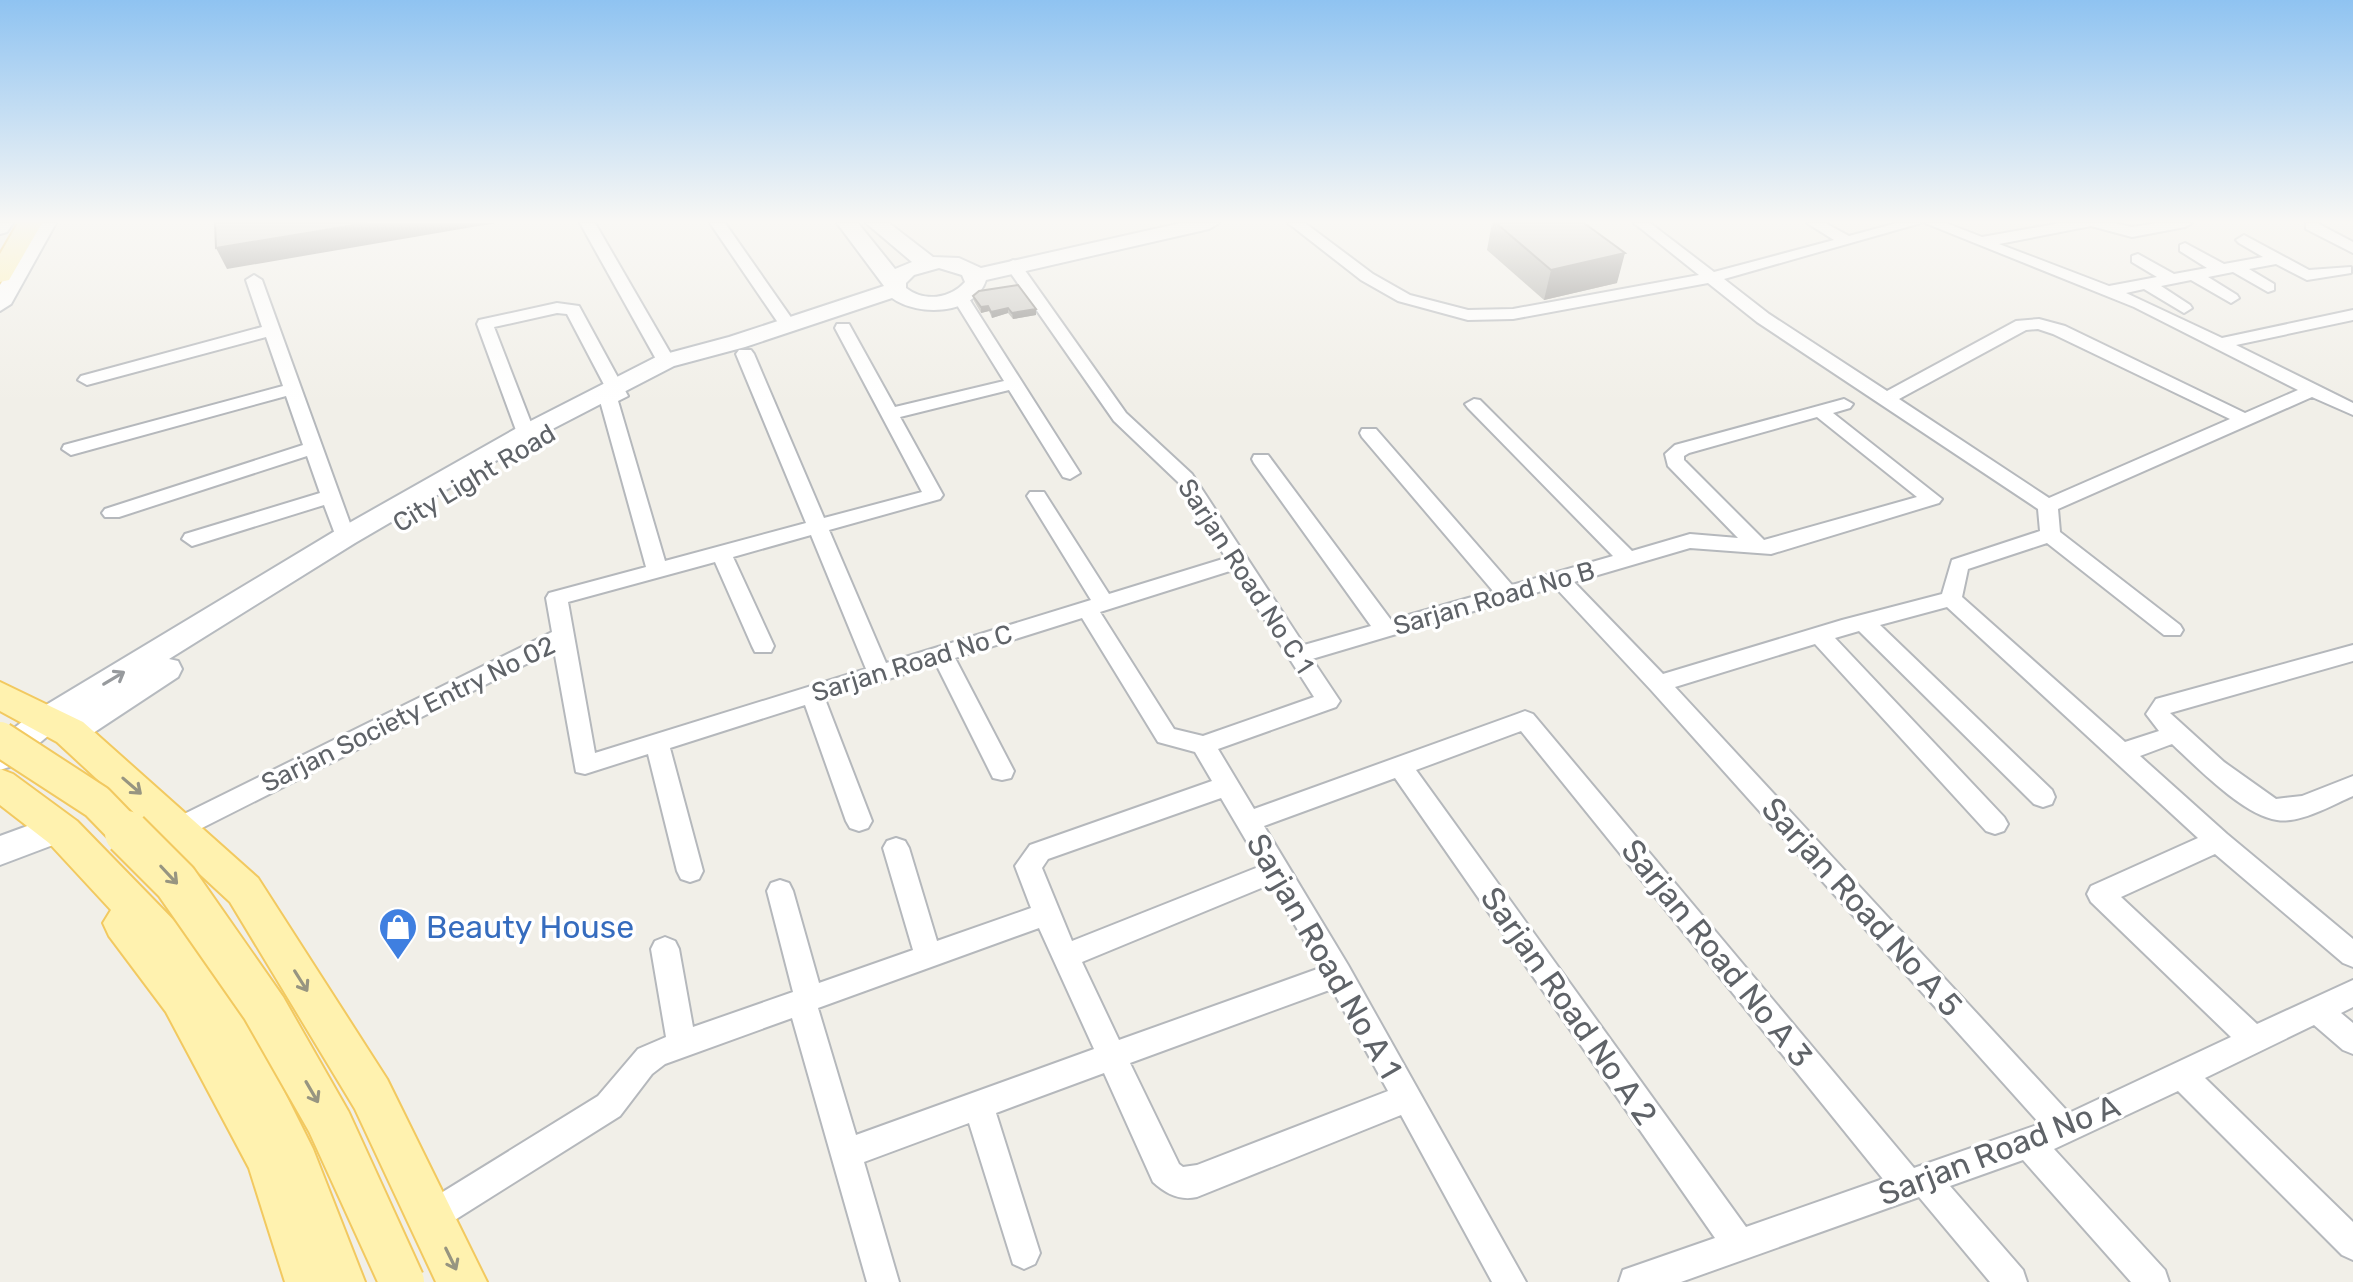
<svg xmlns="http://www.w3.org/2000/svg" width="2353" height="1282" font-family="Rubik,sans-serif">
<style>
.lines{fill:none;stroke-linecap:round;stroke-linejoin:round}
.street-casing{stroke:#b5b8bc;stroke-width:4}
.secondary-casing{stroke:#b6babf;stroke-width:4}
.primary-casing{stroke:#f2c960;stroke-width:4}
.street{fill:#fff;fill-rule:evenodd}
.secondary{fill:#fff;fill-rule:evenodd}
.primary{fill:#fff2af;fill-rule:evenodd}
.primary-bridge-far1-casing{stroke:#f2c960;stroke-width:38;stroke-linecap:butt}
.primary-bridge-casing{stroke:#f2c960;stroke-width:48;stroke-linecap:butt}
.primary-bridge-far1{stroke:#fff2af;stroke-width:34}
.primary-bridge{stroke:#fff2af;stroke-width:44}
.wall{fill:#afaea9}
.shaded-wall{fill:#8f8d8a}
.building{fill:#cccac5;stroke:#8f8d8a;stroke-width:2}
.oneway{stroke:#979a9d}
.oneway2{stroke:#979581}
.labels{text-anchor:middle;stroke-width:7;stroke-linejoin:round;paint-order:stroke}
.street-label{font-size:26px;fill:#5f6368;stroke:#fff}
.near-street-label{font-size:32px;fill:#5f6368;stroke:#fff}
.near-shop-label{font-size:32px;fill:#366cbe;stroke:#fff;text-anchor:start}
</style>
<rect width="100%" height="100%" fill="#f1efe8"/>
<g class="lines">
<defs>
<g id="street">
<polygon points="580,223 595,223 675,361 672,365 660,365 657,361"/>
<polygon points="710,223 725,223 797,326 795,330 783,330"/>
<path d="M1288,223h17l68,51 37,21 58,15 45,-1 186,-34 -65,-52h16l64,49 120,-32 -27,-17h18l24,13 48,-13h24l-197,56 45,35 118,77 129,-70 23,-2 26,7 180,87 53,-23 -164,-83 -209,-84h21l36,14 79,-14h53l18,4 26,-4h34l-7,4 -53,10 -41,-11 -92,18 110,42 48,-9 -25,-15v-6l6,-2 36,20 33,-6 -27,-17v-6l5,-2 39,21 39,-7 -24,-14 -3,-3 8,-5 65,35 42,-3v6l-44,7 -31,-16 -27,5 25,15v6l-6,2 -35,-20 -25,5 29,18 2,3 -8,5 -40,-23 -30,6 29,19 2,3 -8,5 -40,-24 -18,4 96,45 131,-28v10l-117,25 117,58v12l-41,-18 -254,112 2,23 120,93 3,5 -3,5h-16l-117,-92 -79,26 -6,28 163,145 34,-11 -13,-17 10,-15 197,-54v16l-183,52 54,49 52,37 26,-3 51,-20v20c-21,9 -53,28 -76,24 -34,-5 -80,-53 -105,-76l-32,12 87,78 126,105v28l-10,-4 -128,-109 -94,43 136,127 96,-44v27l-12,6 12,10v31l-10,-4 -29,-25 -109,53 148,144v38l-11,-5 -164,-164 -124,58 111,121 4,12h-38l-108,-122 -73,26 73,84 4,12h-37l-71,-85 -238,85h-62l4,-12 92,-32 -320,-460 -131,48 84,139 178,317h-34l-91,-167 -204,82c-17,4 -31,-3 -44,-15l-49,-109 -108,40 44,140 -5,11 -11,5 -11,-5 -44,-141 -105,39 35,120h-32l-75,-264 -127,46 -13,10 -32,42 -178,112 -11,5 -11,-5 -5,-11 5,-11 178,-110 40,-47 28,-12 -15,-88 4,-8 10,-4 10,4 4,8 14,78 100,-35 -26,-101 4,-8 9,-3 9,3 4,8 26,92 94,-33 -30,-102 4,-7 9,-3 9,3 4,7 28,93 94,-33 -16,-42 15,-21 182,-64 -17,-29 -37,-10 -76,-124 -127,40 59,113 -3,7 -9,2 -9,-2 -57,-114 -111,35 47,122 -4,7 -9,3 -9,-3 -4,-7 -41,-116 -135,43 33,123 -4,8 -9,3 -9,-3 -4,-8 -29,-117 -63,20 -9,-2 -22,-122 -366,185 -9,3 -9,-3 -4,-7 4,-7 382,-189 -6,-34 3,-5 97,-26 -46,-166 10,-5 -43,-82 -10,-1 -63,14 41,106 -9,6 -9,-6 -40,-109 2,-4 78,-17 22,3 49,90 -10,5 47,160 141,-38 -70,-169 3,-4h12l3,4 70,164 98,-26 -87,-164 2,-4h12l46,83 109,-26 -52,-84 2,-3h12l114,179 -10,6 -7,-2 -54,-87 -109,27 43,78 -3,4 -111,31 57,133 205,-63 -64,-104 3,-4h14l65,102 117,-36 -48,-76 -64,-61 -109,-156 8,-5 6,2 107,151 66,61 112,171 67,-19 -117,-163 -2,-4 2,-4h14l123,165 102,-29 -131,-154 -2,-4 2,-4h14l136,156 101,-29 -145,-148 -3,-4 9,-5 6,1 152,151 58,-17 48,4 -70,-72 -3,-12 10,-9 169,-46 9,5 -3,4 -17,5 109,86 -3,4 -168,51 -81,-6 -116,34 89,92 179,-54 100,-26 10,-34 88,-29 -2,-22 -281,-187 -49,-39 -195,36 -45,1 -70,-19 -37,-21zM2038,329l15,5 177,85 -181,79 -150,-99 127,-69zM1817,417l100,80 -153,43 -80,-80v-4l5,-3zM811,535l55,134 -271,84 -27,-151 147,-40 37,84 3,6h16l3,-6 -41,-89zM1233,570l81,127 -111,39 -29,-7 -74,-117zM1555,587l96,103 389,434 -126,44 -381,-454 -8,-3 -8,3 -263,95 -36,-60 118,-42 4,-6 -28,-42zM1947,607l251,231 -107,48 -4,8 4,8 140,135 -162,76 -394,-426 140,-43 171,187 9,3 9,-3 4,-7 -4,-7 -169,-179 24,-7 175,173 9,3 9,-3 3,-7 -3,-7 -172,-165zM1521,731l362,448 -137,48 -330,-457zM1221,798l40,68 -189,75 -30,-73 6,-9zM1271,884l49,84 -201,72 -37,-78zM1039,928l55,121 -238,86 -38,-127zM1332,989l56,102 -191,74 -14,2 -4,-3 -49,-101z"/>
<polygon points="2306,223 2317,223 2353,242 2353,253 2306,229"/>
<polygon points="254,275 262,280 355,537 352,542 338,542 324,505 192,546 182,539 185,534 320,493 307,456 119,517 105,517 102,513 105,509 303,445 286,396 71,455 62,449 64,445 283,386 266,337 87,385 78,380 81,376 262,327 246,280"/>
</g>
<g id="secondary">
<polygon points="0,223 13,223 7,232 0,234"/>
<polygon points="36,223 56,223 11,304 0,311 0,285"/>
<path d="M837,223h21l37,46 17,-7 -46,-39h23l44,34 26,1 22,10 200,-45h38l-10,6 -223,51c-11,35 -68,37 -94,18l-147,49 -71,19 -139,72 -180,105 -186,116 9,2 4,8 -4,8 -97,64 -11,3 -11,-3 -4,-11 -43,36 -12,4v-31l36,-28 299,-180 182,-103 141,-72 71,-19 155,-51zM939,268l23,7 3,7c-15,17 -41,20 -59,6v-5l8,-8z"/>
<polygon points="41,821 53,825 58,835 53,845 0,865 0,836"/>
</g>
<g id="primary">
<polygon points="18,223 42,223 9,280 0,282 0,254"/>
<polygon points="0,682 83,722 258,878 387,1079 487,1282 436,1282 355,1109 230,902 57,742 0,711"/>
<polygon points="0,769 13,774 77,821 191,938 255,1033 313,1149 365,1282 285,1282 249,1168 166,1012 109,936 103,923 111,910 49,843 0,805"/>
</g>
</defs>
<use href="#street" class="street-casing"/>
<use href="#secondary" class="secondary-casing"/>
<use href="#primary" class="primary-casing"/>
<use href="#street" class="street"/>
<use href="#secondary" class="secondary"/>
<use href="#primary" class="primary"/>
<defs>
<polyline id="primary-bridge-far1" points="0,739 97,802 129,835"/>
<polyline id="primary-bridge" points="127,833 176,882 264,1008 329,1122 402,1282"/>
</defs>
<use href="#primary-bridge-far1" class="primary-bridge-far1-casing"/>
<use href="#primary-bridge" class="primary-bridge-casing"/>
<use href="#primary-bridge-far1" class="primary-bridge-far1"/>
<use href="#primary-bridge" class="primary-bridge"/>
</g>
<g class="wall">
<polygon points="1492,223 1584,223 1617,283 1544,300 1487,250"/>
<polygon points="973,296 1036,309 1036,315 1013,319 1008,313 992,318 989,311 981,313 974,301"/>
</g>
<g class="shaded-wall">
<polygon points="367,223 496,223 227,269 216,248"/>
<polygon points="1625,253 1617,283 1544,300 1551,270"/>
<polygon points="988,306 989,311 981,313 981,307"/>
<polygon points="1008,308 1008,313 992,318 991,312"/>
<polygon points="1036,309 1036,315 1013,319 1012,313"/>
</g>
<g class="building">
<polygon points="215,223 367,223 216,248"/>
<polygon points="1496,223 1584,223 1625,253 1551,270"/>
<polygon points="1018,285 1036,309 1012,313 1008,308 991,312 988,306 981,307 973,296 979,291"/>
</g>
<defs><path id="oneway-shaft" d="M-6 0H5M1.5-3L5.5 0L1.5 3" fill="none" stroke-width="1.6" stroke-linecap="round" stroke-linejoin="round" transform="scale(2)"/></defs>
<use class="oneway" href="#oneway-shaft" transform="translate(114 678) rotate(-31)"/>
<g class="oneway2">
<use href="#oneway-shaft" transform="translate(132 786) rotate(41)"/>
<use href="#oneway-shaft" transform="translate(169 875) rotate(47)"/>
<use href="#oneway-shaft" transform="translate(301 981) rotate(58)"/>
<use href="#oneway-shaft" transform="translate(312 1092) rotate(60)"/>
<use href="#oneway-shaft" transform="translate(451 1259) rotate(64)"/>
</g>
<linearGradient id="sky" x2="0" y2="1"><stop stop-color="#8fc3f1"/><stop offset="0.55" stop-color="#f9f8f5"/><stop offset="1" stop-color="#f9f8f5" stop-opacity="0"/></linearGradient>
<rect width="2353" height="403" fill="url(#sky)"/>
<defs>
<symbol id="shop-pin" viewBox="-11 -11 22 30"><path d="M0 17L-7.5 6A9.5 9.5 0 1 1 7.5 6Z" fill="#3f7fe0" stroke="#fff"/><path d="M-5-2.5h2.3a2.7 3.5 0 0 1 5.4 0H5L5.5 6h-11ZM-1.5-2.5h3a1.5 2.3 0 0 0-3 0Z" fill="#fff"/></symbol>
</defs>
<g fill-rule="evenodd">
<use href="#shop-pin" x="376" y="905" width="44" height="60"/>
</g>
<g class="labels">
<g class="street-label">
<text transform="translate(474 478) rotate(-31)" y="9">City Light Road</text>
<text transform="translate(1246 576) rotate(57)" y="9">Sarjan Road No C 1</text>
<text transform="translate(1494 598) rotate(-16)" y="9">Sarjan Road No B</text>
<text transform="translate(912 663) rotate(-17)" y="9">Sarjan Road No C</text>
<text transform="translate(408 714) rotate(-26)" y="9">Sarjan Society Entry No 02</text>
</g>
<g class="near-street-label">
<text transform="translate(1862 907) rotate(48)" y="11">Sarjan Road No A 5</text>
<text transform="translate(1717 953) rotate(51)" y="11">Sarjan Road No A 3</text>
<text transform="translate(1324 956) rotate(60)" y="11">Sarjan Road No A 1</text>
<text transform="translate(1569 1006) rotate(55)" y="11">Sarjan Road No A 2</text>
<text transform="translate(1999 1150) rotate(-21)" y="11">Sarjan Road No A</text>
</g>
<g class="near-shop-label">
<text x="426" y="938">Beauty House</text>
</g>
</g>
</svg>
